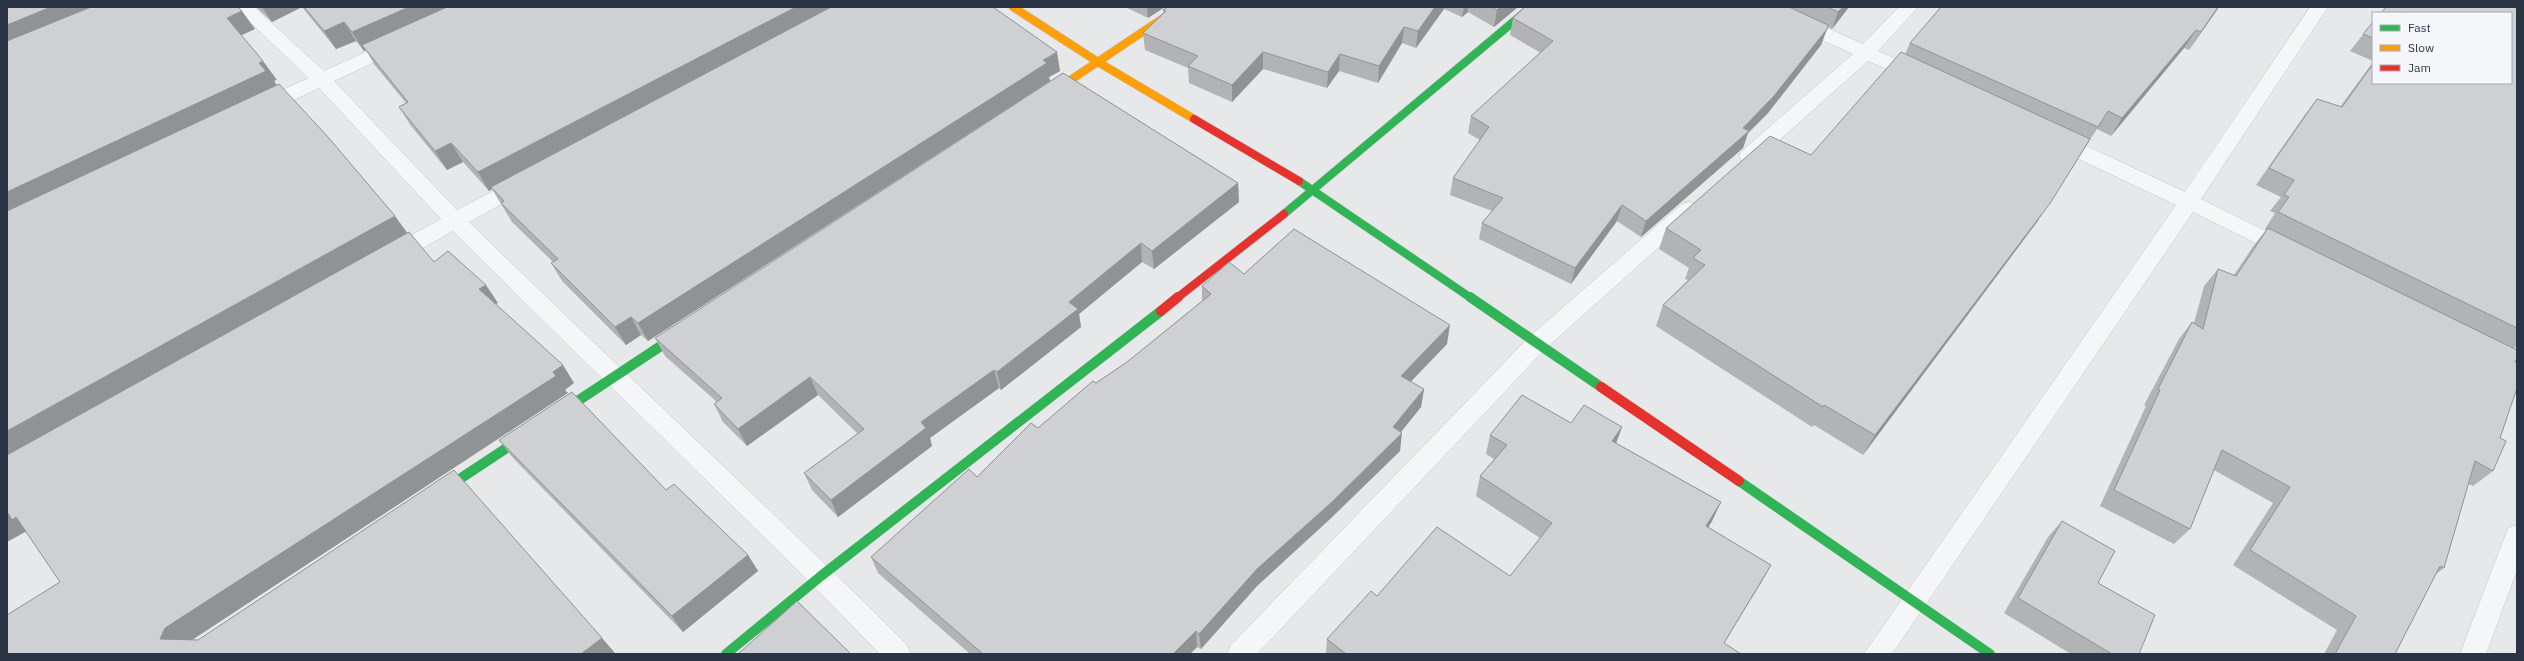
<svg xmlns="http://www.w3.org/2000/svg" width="2524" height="661" font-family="'IBM Plex Sans',sans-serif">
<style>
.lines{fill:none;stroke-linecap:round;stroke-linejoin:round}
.street-casing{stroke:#c4c6c8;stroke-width:1}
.fast-far1-casing{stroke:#c4c6c8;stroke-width:9}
.fast-casing{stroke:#c4c6c8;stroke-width:10}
.slow-casing{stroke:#c4c6c8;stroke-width:9}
.jam-far1-casing{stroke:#c4c6c8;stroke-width:9}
.jam-casing{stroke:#c4c6c8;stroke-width:10}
.street{fill:#f5f6f7;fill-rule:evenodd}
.fast-far1{stroke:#30b455;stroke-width:8}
.fast{stroke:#30b455;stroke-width:10}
.slow{stroke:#ff9f0a;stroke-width:8}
.jam-far1{stroke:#e5322d;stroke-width:8}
.jam{stroke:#e5322d;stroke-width:10}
.wall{fill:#b1b3b5}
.shaded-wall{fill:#909294}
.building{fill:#ced0d3;stroke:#909294}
</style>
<rect width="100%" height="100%" fill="#e6e8ea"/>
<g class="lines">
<defs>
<g id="street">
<path d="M234,7h20l70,64 66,-30h12l3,4 -3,4 -68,32 123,129 60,-32 7,-2 7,2 3,5 -3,5 -62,34c145,142 295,280 438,423l4,9h-31c-139,-143 -285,-281 -427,-423l-55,31 -7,2 -7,-2 -4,-6 4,-6 57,-31 -122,-131 -50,24 -7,1 -7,-1 -3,-5 3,-5 54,-24z"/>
<polygon points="1756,7 1780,7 1863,44 1899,7 1918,7 1878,51 1925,72 1927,76 1925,80 1918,82 1868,61 1756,161 1749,163 1742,161 1739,156 1742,151 1853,54 1759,11"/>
<polygon points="2310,7 2328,7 2201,199 2294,245 2297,250 2294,255 2287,258 2280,255 2193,212 1892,654 1864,654 2176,205 2047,144 2044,139 2047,134 2054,132 2061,134 2185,192"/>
<polygon points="1689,202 1696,204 1699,209 1696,214 1546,348 1257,654 1227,654 1231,645 1530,336 1682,204"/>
<polygon points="2517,525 2517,570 2486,654 2460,654 2505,536 2508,528"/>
</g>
<g id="fast-far1">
<polyline points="1299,181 1471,298"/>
<polyline points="1284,214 1531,7"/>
</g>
<g id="fast">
<polyline points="1470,297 1601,387"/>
<polyline points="1739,481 1990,654"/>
<polyline points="437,494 685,330"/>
<polyline points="726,654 821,576 1161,311"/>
</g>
<g id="slow">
<polyline points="1013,7 1098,62 1194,119"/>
<polyline points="1048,95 1180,7"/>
</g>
<g id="jam-far1">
<polyline points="1194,119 1299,181"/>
<polyline points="1177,298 1284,214"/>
</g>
<g id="jam">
<polyline points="1161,311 1178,297"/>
<polyline points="1601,387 1739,481"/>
</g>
</defs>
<use href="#street" class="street-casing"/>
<use href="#fast-far1" class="fast-far1-casing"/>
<use href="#fast" class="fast-casing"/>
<use href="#slow" class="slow-casing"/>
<use href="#jam-far1" class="jam-far1-casing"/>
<use href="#jam" class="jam-casing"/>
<use href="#street" class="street"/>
<use href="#fast-far1" class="fast-far1"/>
<use href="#fast" class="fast"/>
<use href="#slow" class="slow"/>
<use href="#jam-far1" class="jam-far1"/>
<use href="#jam" class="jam"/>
</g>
<g class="wall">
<polygon points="256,7 993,7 1060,71 1049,77 1050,81 648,341 641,335 626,345 562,281 551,263 553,262 512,222 492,189 489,191 463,162 447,170 411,126 399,107 406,103 374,64 366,50 364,51 356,41 336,49 302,7 272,22"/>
<polygon points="1125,7 1165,7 1148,18"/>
<polygon points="1168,7 1518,7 1494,27 1468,12 1462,17 1444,9 1416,48 1402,43 1378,83 1339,71 1327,88 1263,69 1232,102 1189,83 1188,68 1145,50 1143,33 1164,14 1163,10"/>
<polygon points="1525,7 1849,7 1832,29 1828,27 1821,45 1768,113 1748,133 1743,148 1641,237 1617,221 1571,284 1479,239 1482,223 1492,211 1450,195 1453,178 1480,140 1468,133 1471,116 1541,53 1510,35 1513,18"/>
<polygon points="1941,7 2219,7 2189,50 2184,48 2111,136 2097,129 2037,222 1863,455 1814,425 1812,427 1656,326 1663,305 1688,280 1685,279 1689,268 1659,249 1666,228 1811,155 1905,54 1910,43"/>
<polygon points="2407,8 2517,8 2517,346 2514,348 2515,362 2493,471 2473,486 2468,484 2444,568 2436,574 2395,654 2324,654 2337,630 2233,565 2273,503 2214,470 2190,529 2174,544 2100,506 2146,406 2144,405 2179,339 2192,322 2194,323 2204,286 2218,269 2234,275 2254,245 2266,230 2265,229 2275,213 2270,211 2281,197 2256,185 2304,116 2317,99 2340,107 2373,62 2373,83"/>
<polygon points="2373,22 2373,61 2350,51"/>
<polygon points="1238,183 1239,202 1154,269 1142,262 1079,314 1081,327 1001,390 999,388 930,438 932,446 838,517 812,490 804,473 858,434 818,395 747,446 723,422 714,404 717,402 665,356 655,338"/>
<polygon points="1244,274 1447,344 1410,382 1424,389 1421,407 1401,432 1400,451 1330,519 1257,586 1201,649 1197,647 1190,654 970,654 878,573 871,557 977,477 1096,383 1127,362 1202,301 1202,286"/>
<polygon points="1571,423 1622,427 1616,443 1721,502 1712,521 1708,528 1771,565 1724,643 1741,654 1326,654 1327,639 1377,596 1510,576 1540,538 1476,496 1480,476 1494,459 1486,454 1490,435"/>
<polygon points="499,440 666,490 748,555 758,571 683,632 513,458"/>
<polygon points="2062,521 2098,583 2139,654 2071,654 2004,613 2048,537"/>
</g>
<g class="shaded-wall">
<polygon points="51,7 113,7 7,50 7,25"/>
<polygon points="262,7 302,7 272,22"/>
<polygon points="409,7 462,7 362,45 366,50 364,51 352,32"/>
<polygon points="796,7 838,7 491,187 492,189 489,191 478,172"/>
<polygon points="1147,7 1165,7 1148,18"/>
<polygon points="1435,7 1444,7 1444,9 1416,48 1418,31"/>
<polygon points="1464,7 1468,7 1468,12 1462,17"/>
<polygon points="1500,7 1518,7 1494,27 1497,10"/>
<polygon points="1843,7 1849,7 1832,29 1838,12"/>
<polygon points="2218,7 2219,7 2189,50 2201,32"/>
<polygon points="242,11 255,29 240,36 227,18"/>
<polygon points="344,22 356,41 336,49 324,31"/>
<polygon points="1404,27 1402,43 1378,83 1379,66"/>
<polygon points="1827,29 1821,45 1768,113 1748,133 1743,148 1641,237 1646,221 1743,128"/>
<polygon points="2196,30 2184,48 2111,136 2122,118"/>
<polygon points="1057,52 1060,71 1049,77 1050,81 648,341 638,323"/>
<polygon points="1263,52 1263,69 1232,102 1232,85"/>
<polygon points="1340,54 1339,71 1327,88 1328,72"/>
<polygon points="263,61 277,80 274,81 280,90 7,219 7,192"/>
<polygon points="2090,139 2037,222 1863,455 1875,435"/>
<polygon points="451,143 463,162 447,170 435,151"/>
<polygon points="1238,183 1239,202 1154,269 1152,251"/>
<polygon points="1622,205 1617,221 1571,284 1575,268"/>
<polygon points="395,216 408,234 7,460 7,431"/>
<polygon points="1141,243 1142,262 1079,314 1081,327 1001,390 997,372 1069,302"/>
<polygon points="486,285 498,303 491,307 479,289"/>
<polygon points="631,317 641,335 626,345 615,327"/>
<polygon points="1450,325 1447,344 1398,395 1401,376"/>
<polygon points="563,365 574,383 565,390 568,393 186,644 160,639 165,628"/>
<polygon points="994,370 999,388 930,438 932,446 838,517 831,500 921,422"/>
<polygon points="810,377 818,395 747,446 738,429"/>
<polygon points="1424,389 1421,407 1392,443 1402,433 1400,451 1330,519 1257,586 1201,649 1199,634 1257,569 1393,427"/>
<polygon points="1622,427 1615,446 1612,441"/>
<polygon points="1721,502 1712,521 1697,545 1706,526"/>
<polygon points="7,513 8,513 16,517 27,531 7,542"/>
<polygon points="748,555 758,571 683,632 672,616"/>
<polygon points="1771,565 1761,583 1717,654"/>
<polygon points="1196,631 1197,647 1190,654 1173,654"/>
<polygon points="602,638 615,653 614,654 581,654"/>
</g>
<g class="building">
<polygon points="7,7 51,7 7,25"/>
<polygon points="91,7 238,7 242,11 227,18 263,61 259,63 266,71 7,192 7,41"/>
<polygon points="304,7 409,7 352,32 344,22 324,31"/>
<polygon points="447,7 796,7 478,172 451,143 435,151 399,107 408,102 362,45"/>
<polygon points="831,7 993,7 1057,52 1043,60 1047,63 638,323 631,317 615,327 551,263 558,259 501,203 504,201 491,187"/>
<polygon points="1168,7 1435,7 1418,31 1404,27 1379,66 1340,54 1328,72 1263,52 1232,85 1188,66 1198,56 1143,33 1166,11 1163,10"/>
<polygon points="1492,7 1500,7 1497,10"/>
<polygon points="1525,7 1789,7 1828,25 1827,29 1774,96 1743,128 1749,131 1646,221 1622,205 1575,268 1482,223 1503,198 1453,178 1489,127 1471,116 1553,41 1513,18"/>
<polygon points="1827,7 1843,7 1838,12"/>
<polygon points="1941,7 2218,7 2201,32 2196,30 2122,118 2108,111 2098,127 1910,43"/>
<polygon points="2386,7 2404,7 2407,8 2408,7 2515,7 2517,8 2517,328 2278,212 2289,197 2284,195 2294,180 2269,168 2317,99 2342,107 2373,64 2373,83 2511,83 2511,13 2381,13"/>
<polygon points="2373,22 2373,38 2363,34"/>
<polygon points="1901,52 2090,139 2051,202 1875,435 1824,405 1823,407 1663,305 1705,265 1693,258 1701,250 1666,228 1770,136 1811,155"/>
<polygon points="1063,73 1238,183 1152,251 1141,243 1069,302 1078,309 997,372 994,370 921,422 926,428 831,500 804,473 864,429 810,377 738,429 714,404 722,398 655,338"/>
<polygon points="279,84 328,137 395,216 7,431 7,211"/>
<polygon points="2268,228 2517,350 2517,358 2515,362 2517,363 2517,388 2500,438 2506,441 2493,471 2475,461 2444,568 2440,566 2395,654 2335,654 2356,616 2250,550 2290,487 2222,450 2190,529 2114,490 2160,390 2158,389 2192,322 2203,329 2218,269 2236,276"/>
<polygon points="1294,229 1450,325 1401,376 1424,389 1393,427 1402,433 1332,502 1257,569 1199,634 1196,631 1173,654 983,654 871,557 969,469 977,477 1031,423 1038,428 1093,381 1096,383 1127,362 1211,294 1202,286 1229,262 1244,274"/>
<polygon points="409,232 434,262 448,251 486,285 479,289 563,365 553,372 556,376 165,628 160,639 198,640 454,470 602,638 581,654 7,654 7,615 60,582 16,517 12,520 8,513 7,513 7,455"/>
<polygon points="572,392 666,490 674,484 748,555 672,616 499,440"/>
<polygon points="1522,395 1571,423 1584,405 1622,427 1612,441 1721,502 1706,526 1771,565 1724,643 1741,654 1346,654 1327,639 1371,591 1377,596 1437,527 1510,576 1552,523 1480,476 1507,445 1490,435"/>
<polygon points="2062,521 2115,551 2098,583 2155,615 2139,654 2112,654 2018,598"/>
<polygon points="797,601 851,654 738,654"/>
</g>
<rect width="2524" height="661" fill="none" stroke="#2b3445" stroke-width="16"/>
<rect x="2372" y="12" width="140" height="72" fill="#f4f6f9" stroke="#a4a8b1"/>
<rect x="2380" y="25" width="20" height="6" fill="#30b455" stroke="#a4a8b1"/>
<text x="2408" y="32" font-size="12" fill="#2b3445">Fast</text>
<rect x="2380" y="45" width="20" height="6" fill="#ff9f0a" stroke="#a4a8b1"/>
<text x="2408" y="52" font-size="12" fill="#2b3445">Slow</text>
<rect x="2380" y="65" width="20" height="6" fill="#e5322d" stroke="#a4a8b1"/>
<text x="2408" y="72" font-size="12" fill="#2b3445">Jam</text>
</svg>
